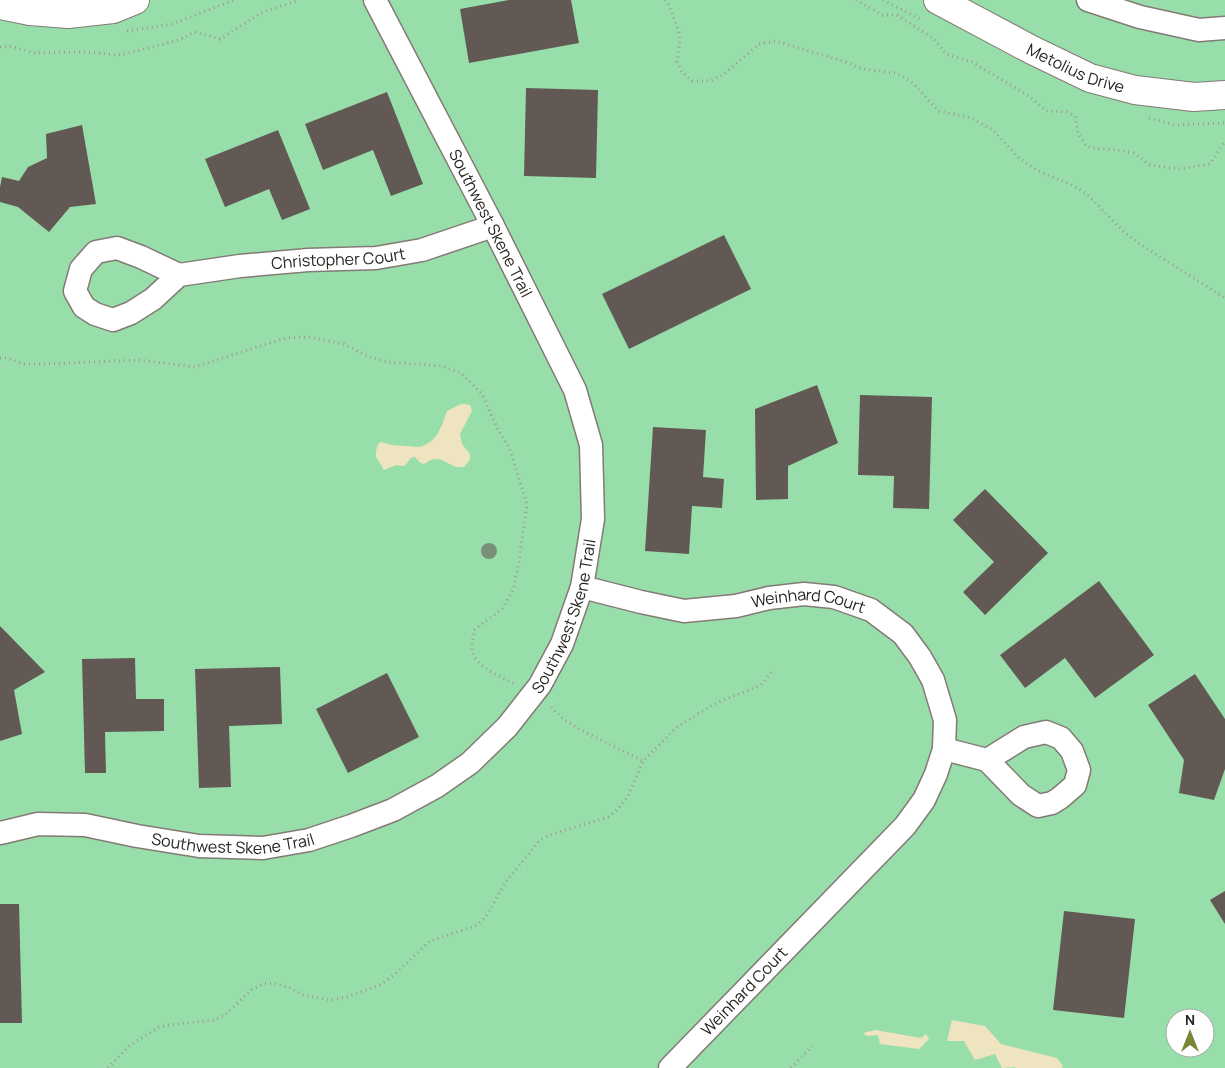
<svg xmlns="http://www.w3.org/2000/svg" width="1225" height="1068" font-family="Manrope,sans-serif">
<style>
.green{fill:#98deaa;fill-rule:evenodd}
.sand{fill:#eee4bf}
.building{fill:#625954}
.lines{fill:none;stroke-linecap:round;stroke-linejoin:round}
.street-casing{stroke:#837a75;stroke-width:25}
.secondary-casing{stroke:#837a75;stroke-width:30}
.path{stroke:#a09893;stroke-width:3;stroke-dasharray:1 4;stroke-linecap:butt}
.street{stroke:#fff;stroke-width:22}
.secondary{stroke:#fff;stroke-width:28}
.tree{fill:#79917b}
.labels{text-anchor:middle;stroke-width:5;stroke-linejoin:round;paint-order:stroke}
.street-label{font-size:16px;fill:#262320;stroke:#fff}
</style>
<rect width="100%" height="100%" fill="#f6ebe5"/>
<path class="green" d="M0,0h1225v1068h-1225zM1175,1018h30v30h-30z"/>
<g class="sand">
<path d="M461,404h4l5,1 2,6 -12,23 2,10 8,10v6l-6,7c-12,2 -18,-8 -28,-8 -11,0 -10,12 -21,-2 -8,1 -4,4 -10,8 -3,2 -5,0 -8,0 -4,1 -9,3 -13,5l-8,-13c0,-6 0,-12 5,-15l11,3 27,2c19,-5 22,-20 28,-36z"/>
<polygon points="952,1020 985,1026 1001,1044 1057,1058 1063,1066 1062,1068 1016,1068 1015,1067 1002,1068 995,1054 975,1060 964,1041 947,1041"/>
<polygon points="875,1030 921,1038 926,1034 929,1039 919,1049 880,1044 878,1035 867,1036 863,1033"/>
</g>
<g class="building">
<polygon points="509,0 571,0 579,43 469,63 460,9"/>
<polygon points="526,88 598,90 596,178 524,176"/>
<polygon points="387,92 423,184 391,196 373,150 323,170 305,124"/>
<polygon points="82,125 96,204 70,207 49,232 18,207 0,202 0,187 2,177 19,181 28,167 47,158 46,134"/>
<polygon points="278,130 310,209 282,220 269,189 225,207 205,159"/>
<polygon points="724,235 751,289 629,349 602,294"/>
<polygon points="817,385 838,443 788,466 788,499 756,500 755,409"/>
<polygon points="860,395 932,397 929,509 893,508 894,476 858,475"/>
<polygon points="653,427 706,430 703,477 724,479 722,508 692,506 689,554 645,551"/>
<polygon points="985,489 1048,553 985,615 963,592 994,562 953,520"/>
<polygon points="1099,581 1154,655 1095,698 1065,658 1025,688 1000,655"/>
<polygon points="0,626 45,672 14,690 22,734 0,741"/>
<polygon points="135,658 136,699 164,699 164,731 105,732 106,773 85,773 82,659"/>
<polygon points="280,667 282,724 229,726 231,787 199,788 195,669"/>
<polygon points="387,673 419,737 348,773 316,709"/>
<polygon points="1195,674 1225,719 1225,769 1214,800 1179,793 1184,760 1148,705"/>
<polygon points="1225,891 1225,924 1210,900"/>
<polygon points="0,904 19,904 22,1023 0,1023"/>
<polygon points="1064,911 1135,919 1124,1018 1053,1010"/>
</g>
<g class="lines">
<defs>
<g id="street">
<polyline points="1088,0 1140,17 1199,30 1225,28"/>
<path id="s1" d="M179,275l-26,24 -22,14 -18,7 -18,-6 -11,-7 -9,-16 6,-22 15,-17 21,-4 24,9 38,18 61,-9 68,-6 68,-2 46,-8 71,-24"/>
<path id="s2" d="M582,587l59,15 43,9 52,-5 33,-8 35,-4 30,3 37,13 32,24 17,23 13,23 12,40 -1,29 -8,25 -12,26 -19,26 -235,242"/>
<polyline points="944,749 987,760 1021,795 1038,806 1052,803 1060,798 1075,785 1079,770 1072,751 1061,738 1046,732 1024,737 987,760"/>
<path id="s3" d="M0,833l38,-9 47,1 52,11 62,10 64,2 46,-8 42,-14 42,-16 44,-24 33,-23 37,-36 33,-42 22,-41 20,-57 11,-68 -2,-74 -16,-55 -82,-164 -118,-226"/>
</g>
<g id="secondary">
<path id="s4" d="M938,0l94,50 58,28 45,12 59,7 31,-2"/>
<polyline points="0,5 30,11 68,14 113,9 135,0"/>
</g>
</defs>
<use href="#street" class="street-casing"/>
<use href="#secondary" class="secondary-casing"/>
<g class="path">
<polyline points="665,0 668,3 678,29 680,39 677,62 682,72 692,81 710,81 723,75 759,44 776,41 846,62 862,69 896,73 904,77 914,84 938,111 971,118 993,130 1019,158 1038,171 1070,184 1087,194 1123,231 1138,243 1225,298"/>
<polyline points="856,0 882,15 897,15 934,39 946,54 972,62 1029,96 1046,111 1067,112 1075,116 1078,133 1087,147 1102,149 1117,150 1134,153 1150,165 1179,169 1210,164 1225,141"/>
<polyline points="883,0 922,20"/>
<polyline points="127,31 172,24 234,0"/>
<polyline points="0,47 9,46 35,53 85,52 121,55 179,40 194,32 220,39 263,12 299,0"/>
<polyline points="1149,118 1175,125 1225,123"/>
<path d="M0,358h7l17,6h21l94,-4 55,7 92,-29 22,-1 36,7 23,12 21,6 54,4 19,7 21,21 17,38 10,15 18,57 -8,58 -6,28 -11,19 -28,21c0,6 -3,14 -2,20 4,18 28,26 42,34"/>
<polyline points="551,707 563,719 579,729 643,761 677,727 714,704 761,685 774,669"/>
<polyline points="108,1068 129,1046 159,1027 169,1025 214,1020 225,1015 251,990 263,984 274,983 290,988 303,995 331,1000 347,997 380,985 394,975 430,941 475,926 485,918 505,883 540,840 552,834 608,817 618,809 628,796 643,761"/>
<polyline points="791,1068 812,1046"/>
</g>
<use href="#street" class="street"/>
<use href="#secondary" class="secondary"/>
</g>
<circle class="tree" cx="489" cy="551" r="8"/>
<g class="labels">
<g class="street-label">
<text dy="6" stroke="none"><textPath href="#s4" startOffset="154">Metolius Drive</textPath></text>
<text transform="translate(491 223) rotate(63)" y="6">Southwest Skene Trail</text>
<text dy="6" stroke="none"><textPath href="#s1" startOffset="426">Christopher Court</textPath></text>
<text dy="6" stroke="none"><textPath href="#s2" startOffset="231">Weinhard Court</textPath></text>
<text dy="6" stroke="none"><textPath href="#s3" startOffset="671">Southwest Skene Trail</textPath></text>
<text dy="6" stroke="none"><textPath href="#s3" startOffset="236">Southwest Skene Trail</textPath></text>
<text transform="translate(744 991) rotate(-46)" y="6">Weinhard Court</text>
</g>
</g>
<g transform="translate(1190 1033)"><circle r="24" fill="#ffffff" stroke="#a8a7a6"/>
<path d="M0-4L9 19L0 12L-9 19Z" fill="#798735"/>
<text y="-8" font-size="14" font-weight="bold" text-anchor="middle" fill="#262320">N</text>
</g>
</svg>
